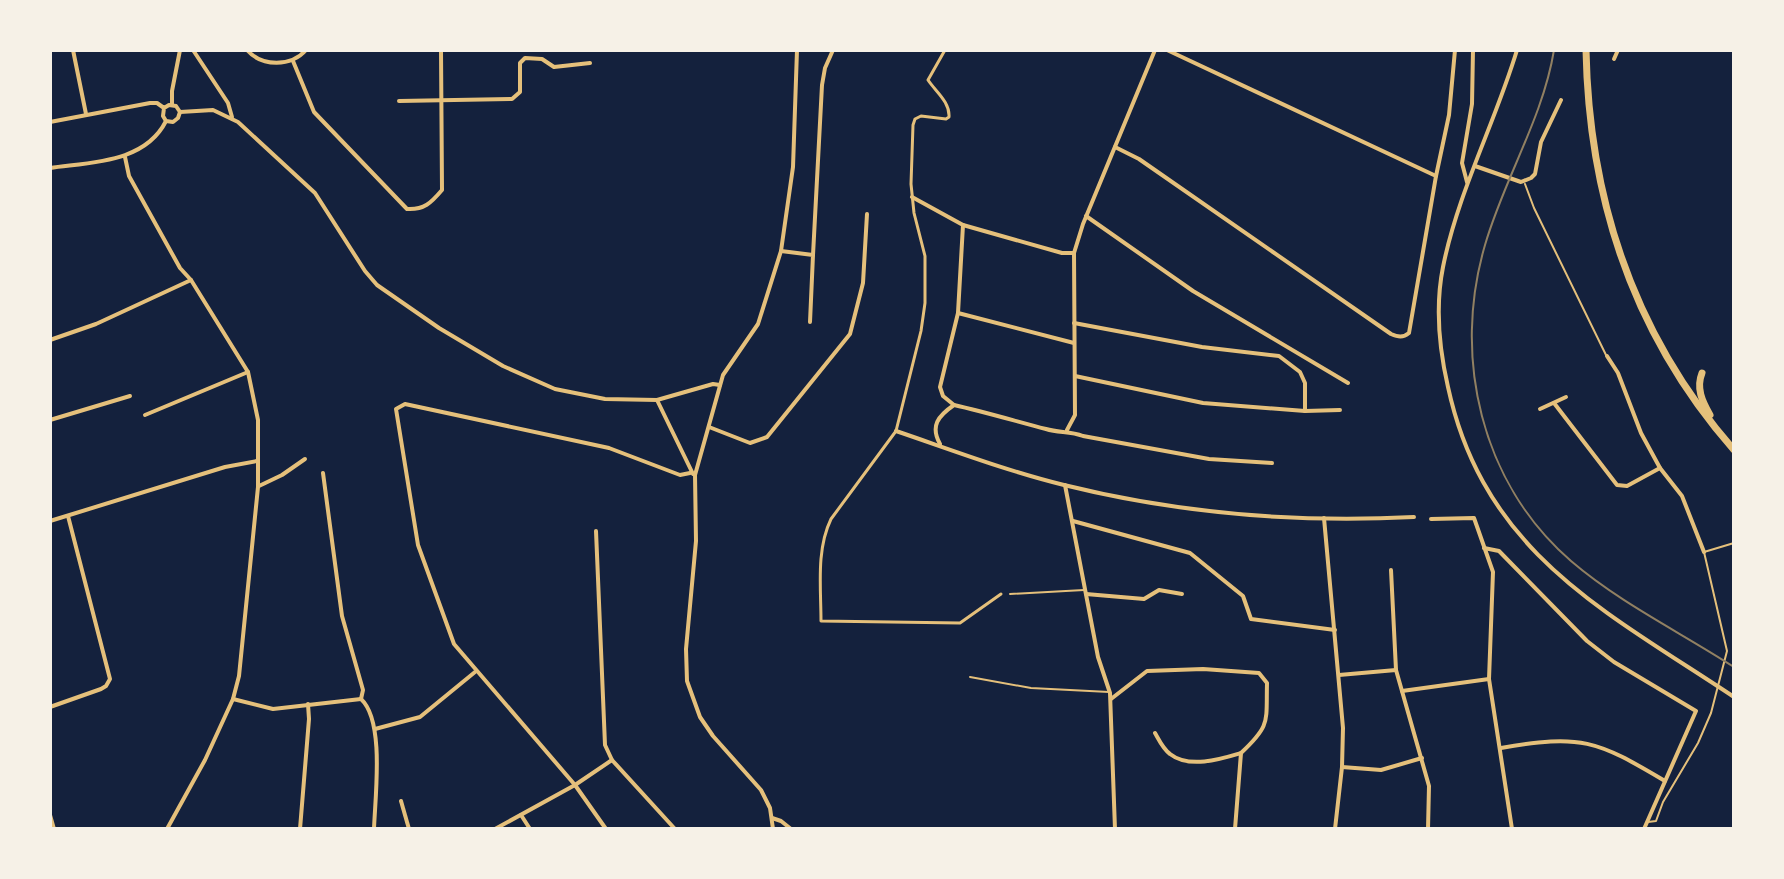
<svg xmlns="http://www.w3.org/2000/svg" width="1784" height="879" font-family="Mulish,sans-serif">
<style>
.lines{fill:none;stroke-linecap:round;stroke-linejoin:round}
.service{stroke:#e5c07b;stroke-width:2}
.pedestrian{stroke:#e5c07b;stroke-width:3}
.minor{stroke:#e5c07b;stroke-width:4}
.primary{stroke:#e5c07b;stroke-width:7}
.rail{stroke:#918062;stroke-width:2}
</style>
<rect width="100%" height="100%" fill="#14213d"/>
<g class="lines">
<g class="service">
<polyline points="1525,184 1534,208 1606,355"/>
<polyline points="1010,594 1084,590"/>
<polyline points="970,677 1031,688 1109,692"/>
<polyline points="1648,822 1656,821 1663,802 1698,743 1711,713 1727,651 1704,552 1734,543"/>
</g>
<path class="pedestrian" d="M945,50l-17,30c8,12 22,22 21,37l-3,2 -25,-3 -6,3 -2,6 -2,59 3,29 11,43v47l-4,28 -25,100 -65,88c-15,31 -10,69 -10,102l139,2 41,-29"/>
<g class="minor">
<polyline points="73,50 86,114"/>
<polyline points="193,50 228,103 232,117"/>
<path d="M247,50c15,17 44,17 59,0"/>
<polyline points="1167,50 1436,176"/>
<path d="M1517,50c-22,73 -59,142 -74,217 -8,40 -4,81 5,120 36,166 157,224 286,310"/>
<polyline points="1614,59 1618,50"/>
<path d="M293,61l21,51 93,97c17,1 24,-6 35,-19l-1,-140"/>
<polyline points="399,101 512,99 520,92 520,63 525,58 542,59 554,67 590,63"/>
<polyline points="172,105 172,91 180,50"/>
<polyline points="180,112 213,110 238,122 315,193 365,271 377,285 439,328 503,366 555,389 605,399 657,400 713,384 720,385"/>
<polyline points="50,122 150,103 157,103 164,108 169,105 176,106 180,112 178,118 173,122 166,121 163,116 164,108"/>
<path d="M1115,147l24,12 252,175c7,3 12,4 18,-1l27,-157 13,-61 6,-65"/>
<polyline points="125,157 129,176 180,268 191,280 248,372 258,420 258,487 239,676 233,699 205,760 167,829"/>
<polyline points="1475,166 1521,182 1531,178 1535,174 1541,142 1561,100"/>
<path d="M50,168c41,-6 95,-5 116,-47"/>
<polyline points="1467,182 1462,163 1472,104 1473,50"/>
<polyline points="912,197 963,225 1062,253 1074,253"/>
<polyline points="1086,216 1193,291 1348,383"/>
<polyline points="781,251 813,255 810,322"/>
<polyline points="813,255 822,85 825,68 833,50"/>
<polyline points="958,313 1074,343"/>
<polyline points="1074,323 1202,347 1279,356 1300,372 1305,383 1305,411"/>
<polyline points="50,340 96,324 191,280"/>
<polyline points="1607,356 1618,373 1641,433 1660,468 1682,496 1704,552"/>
<polyline points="1075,376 1203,403 1305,411 1340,410"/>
<polyline points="657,400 693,474"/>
<polyline points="1554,403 1617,485 1627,486 1660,468"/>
<polyline points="954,405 943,396 940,387 958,313 963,225"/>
<polyline points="1540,409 1566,397"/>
<polyline points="145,415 248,372"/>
<polyline points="50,420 130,396"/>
<polyline points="709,427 750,443 767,437 850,334 863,283 867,214"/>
<polyline points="1067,430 1075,415 1074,253 1083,224 1155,50"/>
<path d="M896,431c56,19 111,40 168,54 113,28 234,38 350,32"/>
<path d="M940,444c-10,-18 -2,-28 14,-39 31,7 61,16 92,24 13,4 24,2 37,7l126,23 63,4"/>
<polyline points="323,473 342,616 363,690 361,699"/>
<polyline points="1065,485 1098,657 1110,693 1115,829"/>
<polyline points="259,486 282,475 305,459"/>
<polyline points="1324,518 1343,728 1342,767 1335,829"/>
<polyline points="1431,519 1474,518 1493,572 1489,679 1512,829"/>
<polyline points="50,521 225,467 257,461"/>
<polyline points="1073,521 1190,553 1243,596 1251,619 1335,630"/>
<polyline points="596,531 605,745 612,760 675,829"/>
<polyline points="1484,548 1499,551 1587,641 1614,662 1696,711 1644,829"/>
<polyline points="1391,570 1396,670 1429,786 1428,829"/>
<polyline points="1086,594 1144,599 1159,590 1182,594"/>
<polyline points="1339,675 1396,670"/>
<polyline points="1402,691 1489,679"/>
<polyline points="233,699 273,709 361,699"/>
<path d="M361,699c24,22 14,98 13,130"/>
<path d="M1111,699l36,-28 56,-2 56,4 8,10c-1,39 4,42 -26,70l-6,76"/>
<polyline points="50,707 101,689 106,686 110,679 68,516"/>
<polyline points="375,729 420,717 475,672"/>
<path d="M1155,733c4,7 8,16 15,21 19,15 51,5 71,-1"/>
<path d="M1501,748c80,-14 95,-8 164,33"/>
<polyline points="1342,767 1381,770 1422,758"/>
<polyline points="401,801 409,829"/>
<polyline points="50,815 54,829"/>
<polyline points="521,815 530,829"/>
<polyline points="772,818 781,821 791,829"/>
<polyline points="300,829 309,719 308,704"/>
<polyline points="495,829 575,785 612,760"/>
<polyline points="606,829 575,785 454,644 418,545 396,409 405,404 609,448 680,475 690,473"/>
<polyline points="773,829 770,808 761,790 713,736 700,717 687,681 686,649 696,541 695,475 723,375 758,324 781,251 793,167 797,50"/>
</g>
<g class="primary">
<path d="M1586,50c3,150 48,286 148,400"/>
<path d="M1702,373c-6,15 0,28 8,42"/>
</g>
<path class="rail" d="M1554,50c-11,68 -50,129 -69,195 -33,112 -4,238 86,316 49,42 109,71 163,106"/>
</g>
<rect width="1784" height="879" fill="none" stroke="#f6f1e7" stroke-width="104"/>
</svg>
